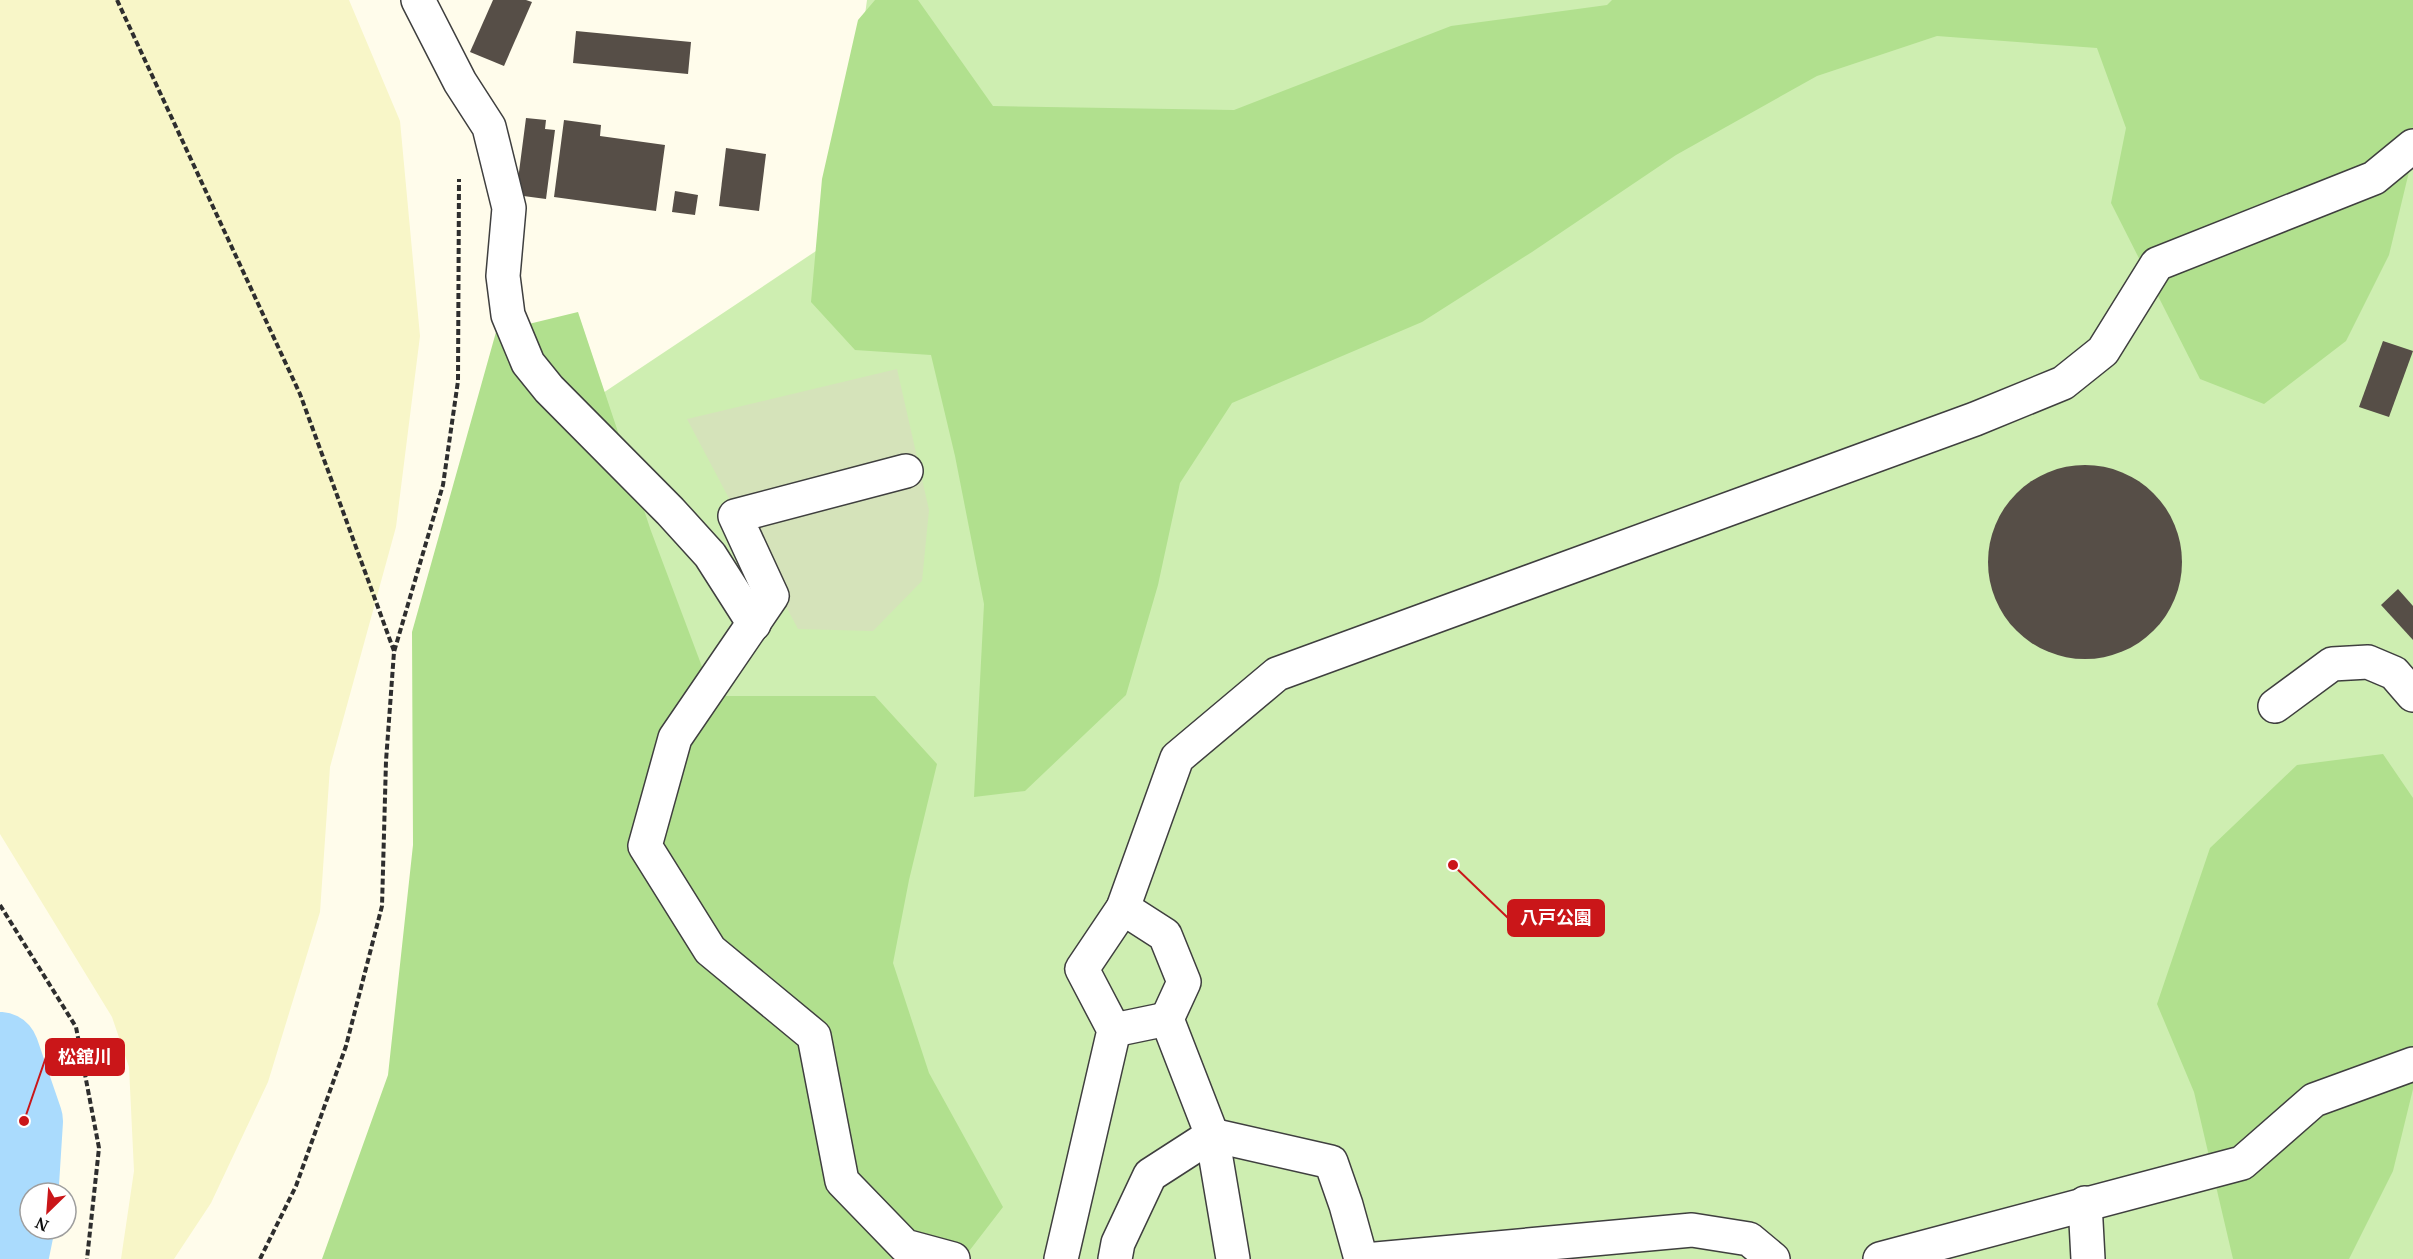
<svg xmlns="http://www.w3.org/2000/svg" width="2413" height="1259" font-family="'PT Serif','Noto Sans JP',serif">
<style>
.farmland{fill:#f8f6c8}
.green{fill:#ceeeb1}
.forest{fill:#b1e08e}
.cemetery{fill:#d5e3ba}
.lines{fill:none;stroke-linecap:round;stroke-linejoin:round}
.river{stroke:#aadbfd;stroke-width:78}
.building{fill:#564e47}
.minor-casing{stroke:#3f3f3f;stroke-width:36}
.path{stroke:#2e2e2e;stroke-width:4;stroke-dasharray:6 3;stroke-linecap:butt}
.minor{stroke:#fff;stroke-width:33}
.leader{fill:none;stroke:#ca1619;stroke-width:2}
.callout-dot{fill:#ca1619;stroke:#fff;stroke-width:2}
.callout{fill:#ca1619;stroke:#ca1619;stroke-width:2}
.callout-label{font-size:18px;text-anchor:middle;font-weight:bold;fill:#fff}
</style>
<rect width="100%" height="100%" fill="#fffceb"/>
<polygon class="farmland" points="0,0 349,0 400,121 420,336 396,527 330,767 320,912 268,1082 211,1203 174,1259 121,1259 134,1171 129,1067 112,1017 0,834"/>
<polygon class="green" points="867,0 2413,0 2413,1259 501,1259 486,471 834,239"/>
<g class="forest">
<polygon points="875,0 918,0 993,106 1234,110 1451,26 1607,5 1612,0 2413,0 2413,155 2389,255 2346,341 2264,404 2200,379 2111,203 2126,128 2097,48 1937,36 1817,76 1676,155 1532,252 1422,322 1232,403 1180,483 1158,585 1126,695 1025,791 974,797 984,604 955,456 931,355 855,350 811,302 822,179 858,20"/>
<polygon points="578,312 651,531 713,696 875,696 937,764 909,880 893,963 929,1073 1003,1207 963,1259 322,1259 388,1075 413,845 412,632 496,332"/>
<polygon points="2383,754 2413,798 2413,1089 2393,1171 2349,1259 2233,1259 2194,1092 2157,1004 2210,848 2297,765"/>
</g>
<polygon class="cemetery" points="897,369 929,510 922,581 873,631 798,629 687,419"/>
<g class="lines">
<polyline class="river" points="0,1051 24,1121 18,1215 9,1259"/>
</g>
<g class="building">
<polygon points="493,0 526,0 532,2 504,66 470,52"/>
<polygon points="576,31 691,42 688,74 573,63"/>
<polygon points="526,118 546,120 545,129 555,130 546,199 516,195"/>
<polygon points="564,120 601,125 600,136 665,145 656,211 554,197"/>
<polygon points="726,148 766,154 759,211 719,206"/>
<polygon points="675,191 698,195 695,215 672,212"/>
<polygon points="2383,341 2413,351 2389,417 2359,407"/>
<circle cx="2085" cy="562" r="97"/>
<polygon points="2398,589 2413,606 2413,640 2381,605"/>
</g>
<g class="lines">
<defs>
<g id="minor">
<polyline points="418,0 460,82 489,127 509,208 503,276 508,315 528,363 549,389 670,511 710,555 754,624"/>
<polyline points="906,471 735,516 772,596 675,738 645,846 710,950 814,1036 842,1181 905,1246 953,1259"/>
<polyline points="2275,706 2332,664 2368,662 2394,673 2413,695"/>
<polyline points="1123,908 1165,935 1184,982 1167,1019 1212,1135 1233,1259"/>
<polyline points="1114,1030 1167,1019"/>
<polyline points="2085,1203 2088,1259"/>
<polyline points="1061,1259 1114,1030 1082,969 1123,908 1177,758 1277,674 1975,419 2063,383 2103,351 2157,264 2374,178 2413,146"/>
<polyline points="1115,1259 1118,1243 1150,1175 1212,1135 1331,1162 1346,1205 1361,1259"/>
<polyline points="1376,1259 1692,1230 1749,1239 1773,1259"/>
<polyline points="1880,1259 2242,1163 2314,1100 2413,1064"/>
</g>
</defs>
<use href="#minor" class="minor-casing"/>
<g class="path">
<polyline points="117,0 300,394 394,651"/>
<polyline points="0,905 76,1027 99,1148 87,1259"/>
<polyline points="260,1259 296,1186 346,1046 382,906 386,761 394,652 443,485 458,381 459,179"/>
</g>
<use href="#minor" class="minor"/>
</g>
<path class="leader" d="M1453 865L1508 918M24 1121L46 1057"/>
<g class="callout-dot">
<circle cx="1453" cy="865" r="6"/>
<circle cx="24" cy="1121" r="6"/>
</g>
<g class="callout">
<rect x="1508" y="900" width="96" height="36" rx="6"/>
<rect x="46" y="1039" width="78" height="36" rx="6"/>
</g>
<g class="callout-label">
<text x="1556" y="924">八戸公園</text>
<text x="85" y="1063">松舘川</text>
</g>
<g transform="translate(48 1211) rotate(205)"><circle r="28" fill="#ffffff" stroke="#9e9e9e" stroke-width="1.5"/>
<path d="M0-4.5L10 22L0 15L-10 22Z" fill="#ca1619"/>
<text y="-9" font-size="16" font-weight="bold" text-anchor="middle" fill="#0c0c0c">N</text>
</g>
</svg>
